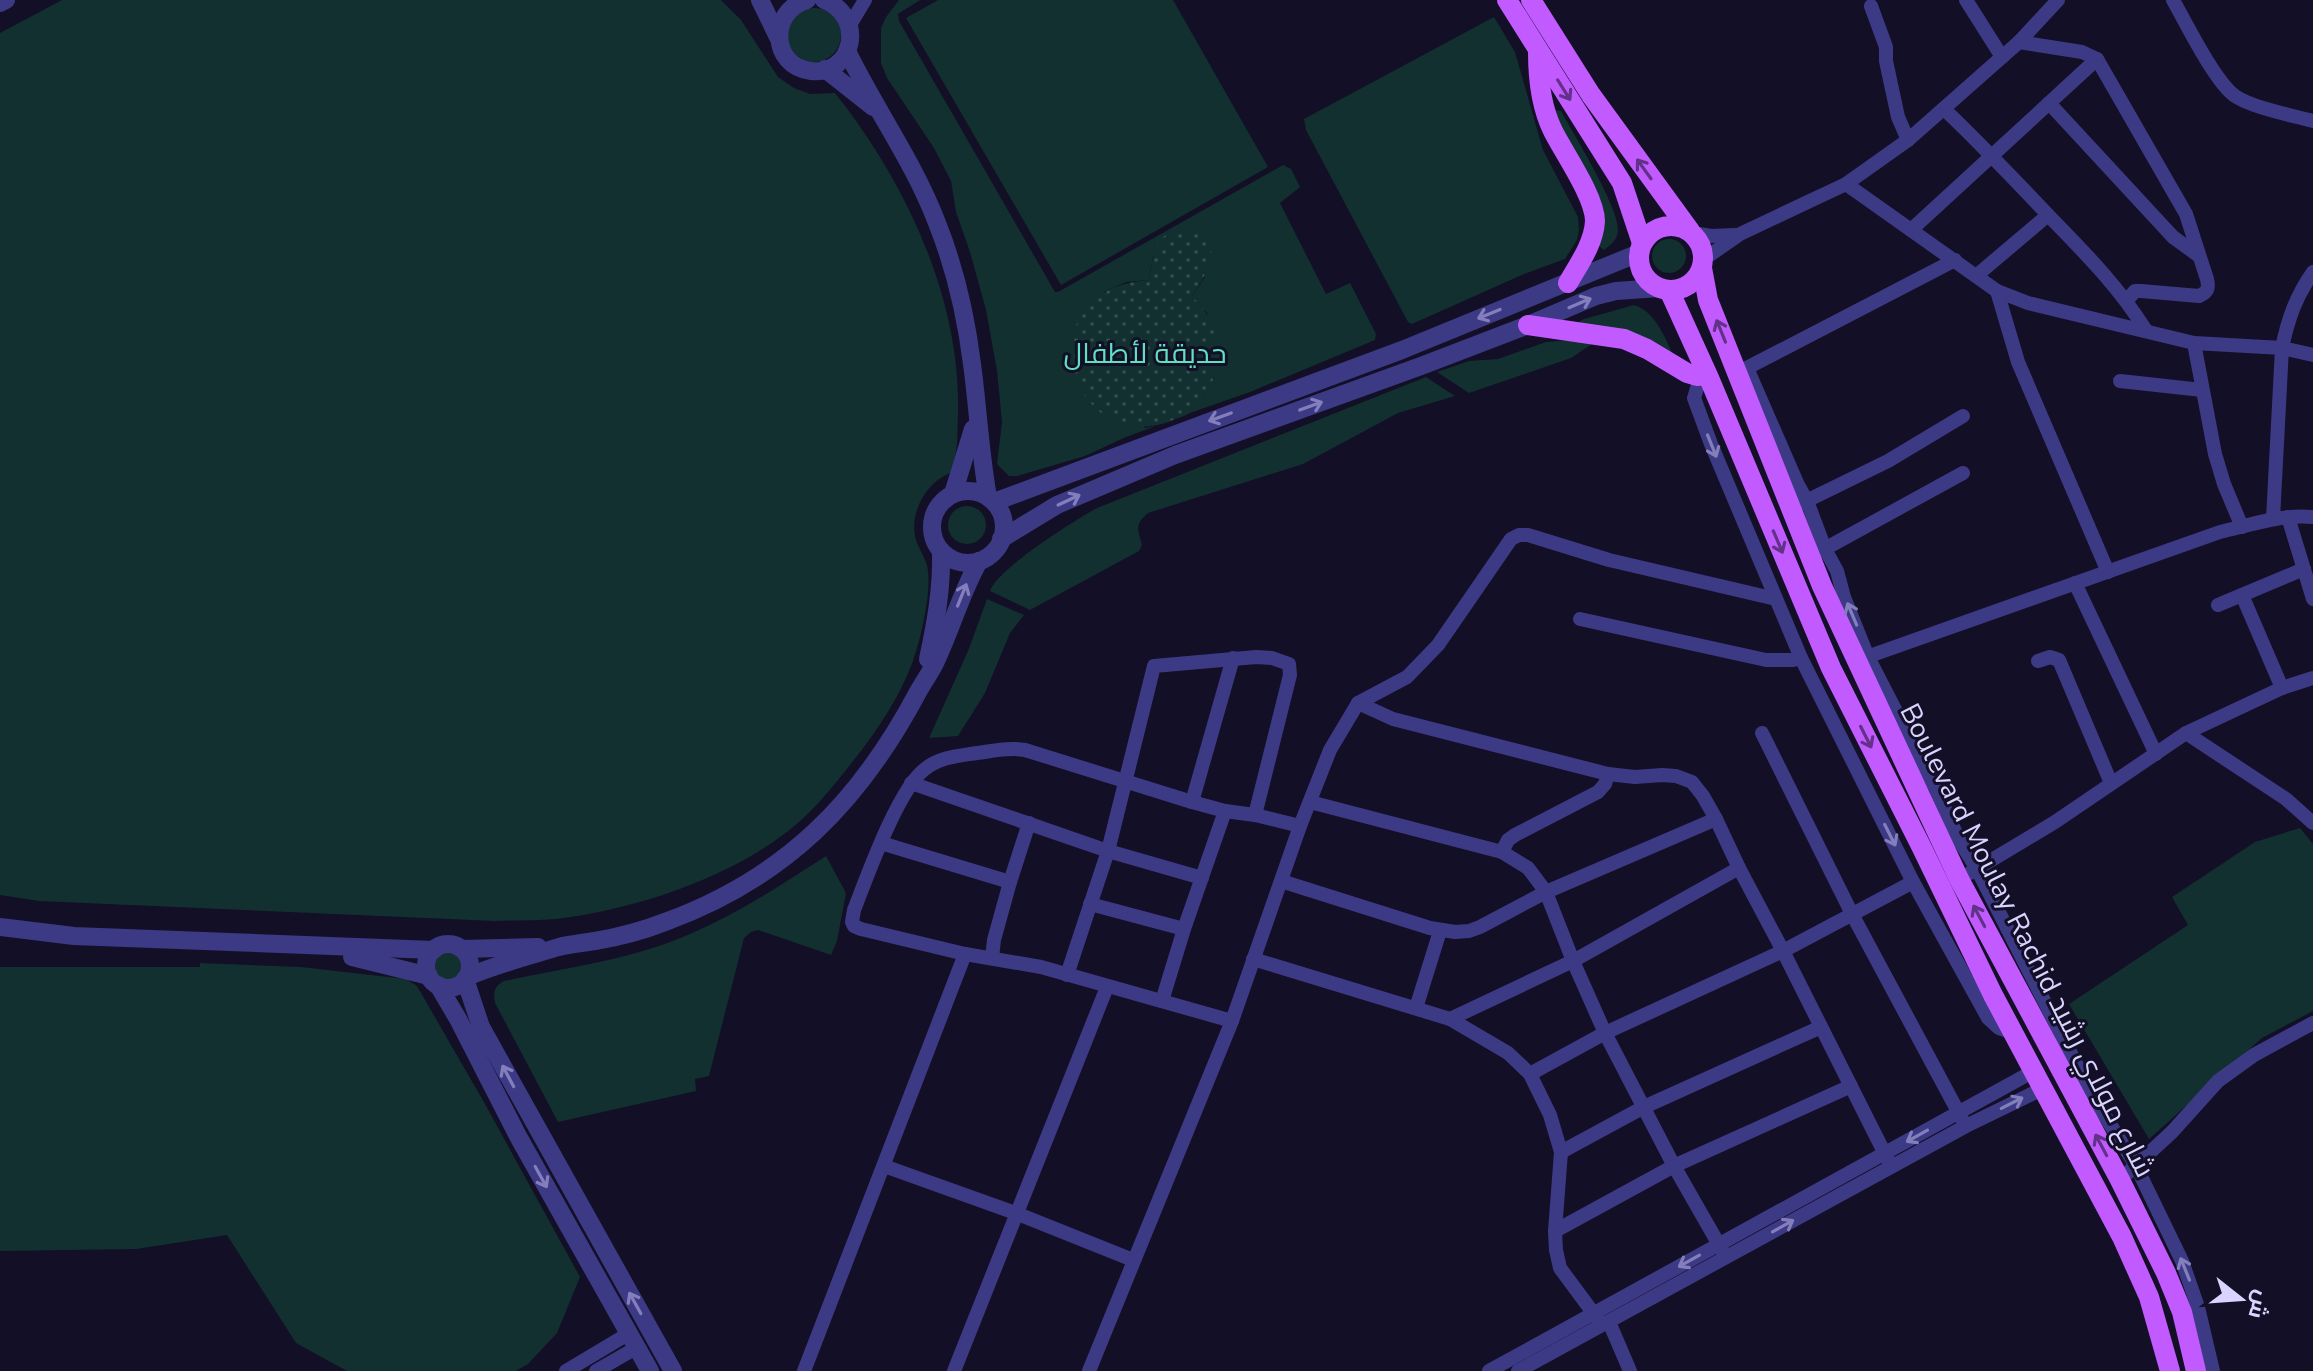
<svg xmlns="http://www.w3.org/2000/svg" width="2313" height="1371" font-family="'Nunito Sans',Cairo,sans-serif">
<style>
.green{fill:#12302f}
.park{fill:url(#park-dots)}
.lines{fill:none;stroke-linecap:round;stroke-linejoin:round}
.minor{stroke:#3d3a85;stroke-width:14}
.tertiary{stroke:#3d3a85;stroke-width:18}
.primary{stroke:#c25bff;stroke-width:20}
.oneway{stroke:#623188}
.oneway2{stroke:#837fbc}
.labels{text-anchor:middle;stroke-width:6;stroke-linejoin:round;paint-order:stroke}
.park-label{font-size:28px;fill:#5fe0c0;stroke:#130f26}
.street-label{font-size:28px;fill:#d9d4ff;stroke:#130f26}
</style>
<defs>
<pattern id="park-dots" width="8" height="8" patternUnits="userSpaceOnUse" patternTransform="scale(2)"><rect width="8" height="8" fill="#12302f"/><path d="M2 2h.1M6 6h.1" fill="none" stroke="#344d4e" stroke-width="1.8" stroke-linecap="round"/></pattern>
</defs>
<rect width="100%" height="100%" fill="#130f26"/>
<g class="green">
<path d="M62,0h659l20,20 37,57 16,11 16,6 25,-1c70,88 126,205 123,320 -1,20 1,41 -8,60 -25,10 -43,43 -33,70 4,10 10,17 11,28 3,24 -7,67 -15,90 -14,38 -38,73 -63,104 -17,22 -36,45 -58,63 -64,51 -156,81 -236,91 -20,2 -41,1 -61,2l-456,-20 -39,-6v-862z"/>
<polygon points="899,0 920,0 898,14 899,21 1055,292 1058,292 1283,165 1291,169 1300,187 1280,203 1326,294 1350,283 1376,334 1375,340 1250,392 1187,414 1204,398 1214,378 1207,313 1192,296 1205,277 1207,243 1194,232 1153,256 1149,280 1126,282 1104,292 1145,428 1156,426 1126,437 1085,456 1017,476 1009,476 997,464 1002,422 997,371 986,310 970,252 956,212 951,181 934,148 887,78 881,63 881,28 886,17"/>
<polygon points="938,0 1173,0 1268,167 1061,285 906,18"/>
<circle cx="814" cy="35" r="27"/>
<polygon points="1494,17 1515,52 1543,150 1578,217 1579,230 1577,240 1565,259 1524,274 1412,324 1408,322 1315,147 1306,130 1304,119"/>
<path d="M1556,110l5,1c13,24 58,96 57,119 0,9 -7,15 -14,20l-6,-5 -44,-134z"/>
<circle cx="1669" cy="256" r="17"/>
<path d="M1634,305c23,7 32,36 42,56l-96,-37 -1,-2 5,-3z"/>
<polygon points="1571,340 1595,342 1571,358 1469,393 1437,372 1469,361 1498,359 1546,342"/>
<path d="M1426,377l29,19 -57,17 -95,51 -155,49c-14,12 -10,16 -6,32l-3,6 -109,59 -40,-19c7,-22 85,-71 107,-83z"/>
<circle cx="967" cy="525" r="19"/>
<polygon points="987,599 1024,615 1010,633 985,693 958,736 929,738 968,651"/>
<polygon points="2300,828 2313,844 2313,1011 2262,1038 2149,1139 2069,1004 2188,925 2172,897 2255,842"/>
<path d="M826,856l20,37 -9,48 -6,14 -73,-25 -7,2 -7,6 -35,138 -14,3 1,12 -138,31 -63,-119c-2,-10 -1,-17 9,-22 51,-11 105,-18 155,-35 61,-21 113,-55 167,-90z"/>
<circle cx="448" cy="966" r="16"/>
<polygon points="200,963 301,967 406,979 417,986 485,1104 580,1277 557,1333 528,1364 516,1371 347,1371 296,1343 227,1235 136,1249 0,1251 0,967 200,967"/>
</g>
<path class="park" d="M1185,229c44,12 23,43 7,67 5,6 12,12 15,19 18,31 12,78 -19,99 -5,3 -12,4 -17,7 -38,14 -74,1 -92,-36 -9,-17 -11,-41 -3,-59 15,-33 40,-43 73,-46 5,-26 4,-48 36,-51z"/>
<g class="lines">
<g class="minor">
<polyline points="1966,0 2002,57"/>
<path d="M2173,0c13,23 42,82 62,96 18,12 56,19 78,25"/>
<polyline points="1871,6 1886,47 1886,61 1898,117 1908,140"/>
<polyline points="850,25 865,0"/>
<path d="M2019,42l63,10 15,7 89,155 21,65c2,9 1,13 -8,17l-58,-5h-6l-8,9"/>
<polyline points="2049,103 2173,237 2199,256"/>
<path d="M1944,109c36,34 70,70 105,107 35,36 69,70 96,113"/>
<path d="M1846,184l151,107 31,12 166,40 88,5c6,-29 14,-52 31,-76"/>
<polyline points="1911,230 2097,59"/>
<polyline points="1693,233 1711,236 1735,235"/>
<polyline points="1704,259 1740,234 1846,184 1908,140 2019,42 2058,0"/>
<polyline points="1976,276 2048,215"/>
<polyline points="1997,291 2018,362 2108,572"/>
<polyline points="2194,343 2215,454 2224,484 2242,527"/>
<polyline points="1747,368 1798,485 1807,501 1825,549 1837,571 1844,597 1868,657 1936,789 1959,840 1977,869 2092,1095 2136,1166 2182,1261 2198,1307 2213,1371"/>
<polyline points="1739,372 1955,260"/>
<polyline points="1709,378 1698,385 1694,398 1711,444 1801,658 1913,882 1988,1018 1999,1028 2014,1033"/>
<polyline points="2120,381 2202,390"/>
<polyline points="1798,505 1888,461 1963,416"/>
<polyline points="2288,517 2313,599"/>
<polyline points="2273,519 2282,348 2313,355"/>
<polyline points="1819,552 1963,473"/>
<polyline points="2075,583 2156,754"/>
<polyline points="2242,595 2282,688"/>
<polyline points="2218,605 2304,569"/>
<polyline points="1580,619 1766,660 1793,660 1801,658"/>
<path d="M1861,659l359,-127c31,-7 61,-18 93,-15"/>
<polyline points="2038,661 2050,657 2059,660 2111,783"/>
<polyline points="1358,703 1393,719 1608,774 1635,777 1662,775 1676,776 1692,782 1703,796 1716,819 1739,868 1783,951 1891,1166"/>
<polyline points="1762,733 1852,914 1962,1119"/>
<polyline points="2186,733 2286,799 2313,823"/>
<polyline points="911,783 1108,851 1202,878"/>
<polyline points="1192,802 1233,658"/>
<polyline points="1310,802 1502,852 1528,868 1546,892 1573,961 1605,1033 1674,1166 1726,1257"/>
<polyline points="881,843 1010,882"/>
<polyline points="1502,852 1508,840 1515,835 1598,792 1605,784 1608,774"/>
<polyline points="1970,873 2055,822 2186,733 2282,688 2313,678"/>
<polyline points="1281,881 1430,928 1455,932 1469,931 1480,927 1546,892 1716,819"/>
<polyline points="1090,904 1184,929"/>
<polyline points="992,958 994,940 1010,882 1029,823"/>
<polyline points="1253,959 1450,1019 1508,1053 1530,1074 1550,1115 1561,1152 1555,1231 1556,1250 1560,1268 1597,1318"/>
<polyline points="1067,975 1108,851 1154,666 1256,657 1272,658 1289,664 1290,675 1255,815"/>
<polyline points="1162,1001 1184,929 1225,811"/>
<polyline points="1416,1008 1440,931"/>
<polyline points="1450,1019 1573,961 1739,868"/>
<path d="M1232,1021l-191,-54 -76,-13 -104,-25 -7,-3 -2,-4 2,-12c13,-33 44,-121 71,-141 15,-12 33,-13 52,-16 16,-2 32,-6 48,-3l167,52 33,9 30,4 45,11"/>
<polyline points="1530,1074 1605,1033 1783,951 1913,882"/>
<polyline points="1561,1152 1644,1107 1821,1027"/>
<polyline points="884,1166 1018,1214 1133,1260"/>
<polyline points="2120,1180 2172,1132 2218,1081 2254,1055 2313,1023"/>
<polyline points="1555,1231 1674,1166 1851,1086"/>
<polyline points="1609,1322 1630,1371"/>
<polyline points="566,1371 628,1334"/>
<polyline points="596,1371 636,1348"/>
<polyline points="804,1371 965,954"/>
<polyline points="954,1371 1107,987"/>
<polyline points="1089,1371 1232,1021 1300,826 1330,750 1358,703 1407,677 1438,645 1511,539 1519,535 1528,535 1609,560 1776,599"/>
<polyline points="1489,1371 2034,1071"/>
<polyline points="1518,1371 1966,1126 2044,1088"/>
</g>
<g class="tertiary">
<polyline points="760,0 778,37"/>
<path d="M807,0c-38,11 -37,66 4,71 42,5 56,-54 13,-71"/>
<polyline points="0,3 6,0"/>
<path d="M847,51c28,58 67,111 90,172 18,45 29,93 35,141 6,44 8,89 16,133"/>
<polyline points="825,69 873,107"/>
<circle cx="968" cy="527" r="36"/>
<polyline points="953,494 973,429"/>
<polyline points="994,502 1402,350 1639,253"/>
<polyline points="1001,539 1057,505 1175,455 1421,366 1528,325 1596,296 1616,291 1659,288"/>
<path d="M928,659c8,-37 14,-71 13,-108"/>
<polyline points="0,927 74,936 434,950"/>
<circle cx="448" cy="966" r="22"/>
<polyline points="462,949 538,947"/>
<polyline points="352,957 429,976"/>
<path d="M467,977c30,-13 62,-21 92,-30 12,-3 24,-4 36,-6 24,-4 47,-10 70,-19 120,-44 194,-119 253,-230 6,-11 13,-20 18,-31 16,-34 25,-68 43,-100"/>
<polyline points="465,979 481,1027 673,1371"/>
<polyline points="438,985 458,1019 519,1138 650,1371"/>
</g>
<g class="primary">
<polyline points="1507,0 1622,183 1642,243"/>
<polyline points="1531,0 1591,95 1690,231"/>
<path d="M1538,52c0,27 3,55 15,79 11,22 42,66 42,90 -1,22 -16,43 -27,62"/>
<circle cx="1671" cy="258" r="32"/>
<polyline points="1702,268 1708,300 1822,586 1959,879 2120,1180 2166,1273 2182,1312 2196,1371"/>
<polyline points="1669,290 1709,378 1831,668 1921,846 1993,995 2122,1237 2149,1297 2170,1371"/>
<polyline points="1528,325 1624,339 1647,349 1687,373 1697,376 1707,375"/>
</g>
</g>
<defs><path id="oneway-shaft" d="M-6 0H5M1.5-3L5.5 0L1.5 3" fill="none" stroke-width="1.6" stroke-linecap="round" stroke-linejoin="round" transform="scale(2)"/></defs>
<g class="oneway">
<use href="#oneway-shaft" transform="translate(1564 90) rotate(58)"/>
<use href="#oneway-shaft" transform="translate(1644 169) rotate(-126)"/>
<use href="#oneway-shaft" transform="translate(1721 331) rotate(-112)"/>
<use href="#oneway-shaft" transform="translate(1778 542) rotate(67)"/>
<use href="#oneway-shaft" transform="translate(1866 737) rotate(63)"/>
<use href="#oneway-shaft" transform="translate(1979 916) rotate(-118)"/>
<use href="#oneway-shaft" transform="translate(2101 1145) rotate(-118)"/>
</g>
<g class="oneway2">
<use href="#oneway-shaft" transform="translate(1580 303) rotate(-23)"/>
<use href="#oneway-shaft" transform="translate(1489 314) rotate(158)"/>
<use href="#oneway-shaft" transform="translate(1311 406) rotate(-20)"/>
<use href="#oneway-shaft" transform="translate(1220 417) rotate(160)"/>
<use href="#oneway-shaft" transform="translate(1712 446) rotate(68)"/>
<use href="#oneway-shaft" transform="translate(1069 500) rotate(-25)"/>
<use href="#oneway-shaft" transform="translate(962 595) rotate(-68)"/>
<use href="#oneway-shaft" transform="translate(1852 614) rotate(-113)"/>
<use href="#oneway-shaft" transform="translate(1890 835) rotate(63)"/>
<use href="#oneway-shaft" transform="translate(508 1076) rotate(-118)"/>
<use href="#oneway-shaft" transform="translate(2012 1103) rotate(-27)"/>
<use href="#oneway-shaft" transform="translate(1917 1136) rotate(151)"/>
<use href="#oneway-shaft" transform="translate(541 1177) rotate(61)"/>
<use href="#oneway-shaft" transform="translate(1783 1226) rotate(-29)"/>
<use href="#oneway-shaft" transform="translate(1689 1261) rotate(151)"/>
<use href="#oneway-shaft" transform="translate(2185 1269) rotate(-112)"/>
<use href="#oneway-shaft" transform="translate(635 1303) rotate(-119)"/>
</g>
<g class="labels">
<g class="park-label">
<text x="1145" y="363">حديقة لأطفال</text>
</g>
<g class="street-label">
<text transform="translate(2028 940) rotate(63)" y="10">Boulevard Moulay Rachid شارع مولاي رشيد</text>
</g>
</g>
<g transform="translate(2241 1299) rotate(107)" stroke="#130f26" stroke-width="6" paint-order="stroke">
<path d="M0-6L14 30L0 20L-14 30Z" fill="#d9d4ff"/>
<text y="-12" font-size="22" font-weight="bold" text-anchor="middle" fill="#d9d4ff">ش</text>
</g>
</svg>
